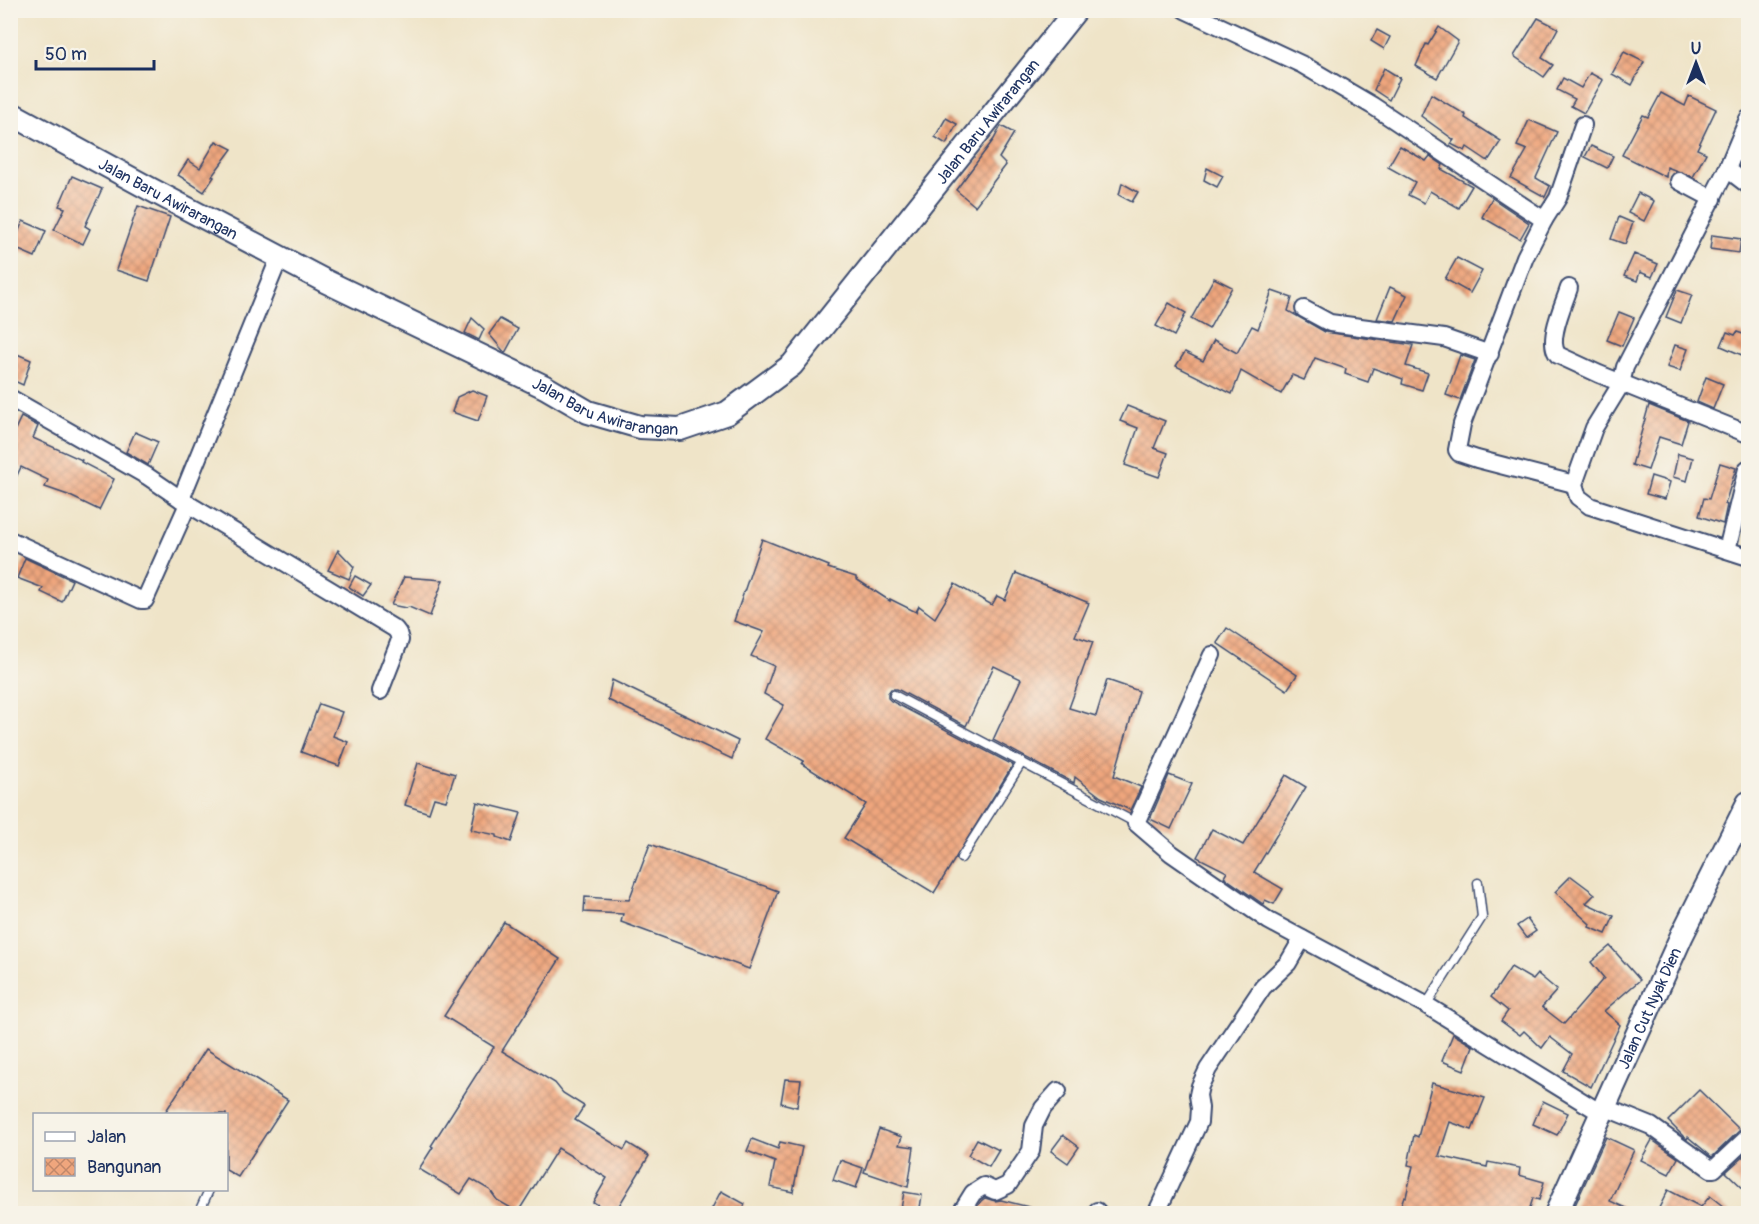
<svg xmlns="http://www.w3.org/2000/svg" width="1759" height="1224" font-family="Pangolin,sans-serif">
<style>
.building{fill:url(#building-cross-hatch)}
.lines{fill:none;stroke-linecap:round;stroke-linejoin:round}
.lane-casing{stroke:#3b4a6e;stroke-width:11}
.street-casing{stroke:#3b4a6e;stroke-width:20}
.secondary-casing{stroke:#3b4a6e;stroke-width:26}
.lane{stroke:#fff;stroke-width:8}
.street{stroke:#fff;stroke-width:16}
.secondary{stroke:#fff;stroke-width:22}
.labels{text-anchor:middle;stroke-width:4.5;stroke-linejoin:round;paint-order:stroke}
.street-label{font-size:16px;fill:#1b2f5e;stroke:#f7f3e8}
</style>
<defs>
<pattern id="building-cross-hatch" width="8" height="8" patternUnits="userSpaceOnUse" patternTransform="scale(1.5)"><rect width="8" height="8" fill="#efa67d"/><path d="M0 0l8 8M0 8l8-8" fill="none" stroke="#c1886a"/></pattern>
</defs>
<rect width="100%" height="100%" fill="#f7f3e8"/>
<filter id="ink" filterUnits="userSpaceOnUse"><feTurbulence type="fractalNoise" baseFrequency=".0167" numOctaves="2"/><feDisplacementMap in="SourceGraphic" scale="12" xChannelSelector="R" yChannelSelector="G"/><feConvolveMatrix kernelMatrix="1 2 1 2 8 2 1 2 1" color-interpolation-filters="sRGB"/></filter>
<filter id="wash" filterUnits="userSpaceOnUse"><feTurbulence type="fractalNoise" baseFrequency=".008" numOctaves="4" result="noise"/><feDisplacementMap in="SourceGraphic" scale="24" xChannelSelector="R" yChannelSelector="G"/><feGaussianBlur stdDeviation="1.35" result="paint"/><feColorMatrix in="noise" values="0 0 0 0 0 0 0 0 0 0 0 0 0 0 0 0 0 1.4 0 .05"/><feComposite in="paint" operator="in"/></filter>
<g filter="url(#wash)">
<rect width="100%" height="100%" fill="#efe4c8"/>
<g id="blocks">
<g class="building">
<polygon points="1538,18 1558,28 1542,58 1553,65 1544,77 1514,56"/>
<polygon points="1439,27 1458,41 1437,78 1416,66 1426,44 1428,45"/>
<polygon points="1377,30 1390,37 1384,49 1371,41"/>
<polygon points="1624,52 1644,62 1632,85 1612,74"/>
<polygon points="1384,68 1400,78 1389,100 1374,90"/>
<polygon points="1590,73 1603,80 1584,113 1571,106 1575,99 1557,90 1563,78 1581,88"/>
<polygon points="1661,93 1685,106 1689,96 1716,109 1697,149 1706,153 1693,177 1667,167 1666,177 1622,155 1643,115 1648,117"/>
<polygon points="1431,94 1466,115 1465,118 1501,141 1488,161 1467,147 1465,151 1451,144 1454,140 1421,116"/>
<polygon points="946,118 957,124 946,144 935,137"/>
<polygon points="1529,120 1557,132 1536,178 1550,186 1545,197 1511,178 1527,150 1517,146"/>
<polygon points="1001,126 1014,133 999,158 1006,165 975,206 956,190 994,139"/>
<polygon points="216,141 232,149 212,176 214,177 204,192 178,175 188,160 200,168"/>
<polygon points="1400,146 1426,161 1430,156 1443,165 1441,169 1472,186 1459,208 1430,191 1424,203 1408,195 1415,182 1388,167"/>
<polygon points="1591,146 1613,156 1607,168 1585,157"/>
<polygon points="1207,168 1223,176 1217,187 1204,180"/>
<polygon points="72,176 102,189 85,226 90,229 83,244 54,230 65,208 59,206"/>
<polygon points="1122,183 1138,192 1132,202 1119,195"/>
<polygon points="1638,193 1654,201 1644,221 1628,213"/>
<polygon points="1492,198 1529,223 1520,239 1482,217"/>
<polygon points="138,206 170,217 149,281 116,270"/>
<polygon points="1619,217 1633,223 1625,244 1611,239"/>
<polygon points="23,221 46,231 35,257 12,247"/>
<polygon points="1712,235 1741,239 1739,253 1710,249"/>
<polygon points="1634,254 1658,264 1652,277 1640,272 1637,281 1624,276"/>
<polygon points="1457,258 1482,271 1470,293 1445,279"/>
<polygon points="1214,278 1232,287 1209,329 1191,319"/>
<polygon points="1390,287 1407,295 1395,321 1377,319"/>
<polygon points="1677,290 1692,295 1681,323 1666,317"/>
<polygon points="1272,291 1292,298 1288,311 1325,332 1413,345 1406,366 1428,373 1422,390 1402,384 1403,379 1373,368 1368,382 1345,374 1346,369 1315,358 1304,380 1292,375 1281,394 1241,371 1232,394 1176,366 1185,352 1203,361 1214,340 1237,353 1252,326 1258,329"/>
<polygon points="1169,303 1186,313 1174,336 1156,326"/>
<polygon points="1619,312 1634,318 1622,346 1607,340"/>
<polygon points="472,318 484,329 479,340 465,333"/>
<polygon points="500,319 518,329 505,353 489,334"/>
<polygon points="1727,332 1735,335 1737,332 1749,336 1749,358 1721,346"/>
<polygon points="1675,345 1688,349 1680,371 1667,367"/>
<polygon points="10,351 31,360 23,385 10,379"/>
<polygon points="1460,355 1475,360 1460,400 1446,395"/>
<polygon points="1706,377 1723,384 1713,409 1697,402"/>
<polygon points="472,390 487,396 478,421 452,412 457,397"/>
<polygon points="1649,405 1688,421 1681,444 1659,437 1648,470 1632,465"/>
<polygon points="1127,406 1165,421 1154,448 1168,453 1159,477 1125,465 1138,428 1120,421"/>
<polygon points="21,417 38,426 33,438 82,460 81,462 114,479 99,510 68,495 45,487 48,480 21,467 10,490 10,440"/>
<polygon points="135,432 158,442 148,465 126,452"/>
<polygon points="1678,454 1693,458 1687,481 1673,477"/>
<polygon points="1720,463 1736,468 1725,504 1727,505 1723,524 1699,516 1704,498 1709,499"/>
<polygon points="1651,476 1670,482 1665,499 1646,494"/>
<polygon points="762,539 829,566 828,568 856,577 856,579 890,601 890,599 916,612 919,606 935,618 955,584 992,605 997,596 1005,600 1016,573 1089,603 1075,636 1093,642 1069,708 1096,716 1107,680 1139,691 1114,776 1141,787 1130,810 1101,797 1075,777 1074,783 993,740 1021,679 994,666 966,726 897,689 891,689 888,693 888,698 891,701 1013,765 934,893 844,838 866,804 802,764 804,761 765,739 784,705 764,694 774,666 751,656 764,632 734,621"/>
<polygon points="338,550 354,567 349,579 328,570"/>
<polygon points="25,558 72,580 62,602 41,592 43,588 17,578"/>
<polygon points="355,576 371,585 363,596 349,587"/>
<polygon points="404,577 443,580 430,616 409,607 406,608 391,605"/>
<polygon points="1227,628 1297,675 1287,690 1217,643"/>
<polygon points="612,680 738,741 732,759 608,700"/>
<polygon points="319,704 342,712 333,736 348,742 339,766 301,752"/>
<polygon points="418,763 455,774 446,801 434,798 429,813 405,805"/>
<polygon points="1169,775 1192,784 1171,829 1150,819"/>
<polygon points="1286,775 1306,787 1254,872 1283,889 1274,904 1265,900 1263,904 1224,877 1227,872 1197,857 1212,829 1243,845"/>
<polygon points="477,802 521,813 511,842 497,837 497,835 471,830"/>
<polygon points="650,844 778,891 749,969 621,922 623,914 584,912 585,897 629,900"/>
<polygon points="1571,876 1595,894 1586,903 1614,916 1606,934 1589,927 1590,924 1555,892"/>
<polygon points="1527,919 1536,931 1526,938 1517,926"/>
<polygon points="504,922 560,959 502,1051 555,1083 563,1093 584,1106 575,1120 624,1150 628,1143 649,1156 614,1214 593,1202 607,1178 558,1148 518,1212 497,1200 490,1190 471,1179 461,1194 419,1169 433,1147 431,1146 494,1047 444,1016"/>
<polygon points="1610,946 1640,980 1604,1011 1620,1025 1591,1087 1563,1071 1572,1054 1550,1037 1542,1048 1524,1031 1520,1035 1501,1021 1508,1011 1491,997 1511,967 1533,980 1538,974 1557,990 1542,1007 1564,1024 1604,978 1591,962"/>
<polygon points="1453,1034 1473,1046 1464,1070 1442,1061"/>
<polygon points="206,1049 288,1100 238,1177 226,1170 226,1114 164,1114"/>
<polygon points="785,1079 801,1080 797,1107 781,1103"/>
<polygon points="1432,1083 1485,1098 1472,1130 1450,1122 1439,1156 1487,1167 1488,1162 1520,1168 1519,1175 1544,1182 1539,1200 1533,1198 1528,1214 1398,1214 1404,1196 1406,1197 1413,1166 1408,1165 1414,1135 1418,1137"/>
<polygon points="1699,1090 1740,1130 1712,1157 1688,1137 1687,1139 1683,1136 1668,1121"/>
<polygon points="1543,1101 1568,1113 1557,1135 1533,1124"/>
<polygon points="879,1129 902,1137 899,1145 914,1147 908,1187 864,1172"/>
<polygon points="1063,1135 1079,1147 1068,1163 1051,1151"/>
<polygon points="1606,1137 1634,1150 1610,1201 1639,1214 1571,1214"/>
<polygon points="752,1139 778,1149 780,1142 802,1147 793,1192 770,1187 775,1162 747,1151"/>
<polygon points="977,1139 999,1150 989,1167 968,1155"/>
<polygon points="1652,1140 1678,1158 1669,1174 1641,1160"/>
<polygon points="1749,1151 1749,1194 1726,1172"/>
<polygon points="840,1160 863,1168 856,1188 833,1180"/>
<polygon points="1668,1190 1701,1207 1710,1196 1733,1214 1656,1214"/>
<polygon points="721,1191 745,1204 741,1214 709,1214"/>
<polygon points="904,1192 922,1195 919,1214 900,1214"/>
<polygon points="985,1198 995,1201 1001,1200 1037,1209 1036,1214 979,1214 974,1211 981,1201"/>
</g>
</g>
</g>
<g filter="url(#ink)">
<use href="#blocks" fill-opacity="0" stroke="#3b4a6e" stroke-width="1.5"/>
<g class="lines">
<defs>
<g id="lane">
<polyline points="894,695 1136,823"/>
<polyline points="961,858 1022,762"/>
<polyline points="1426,1005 1482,917 1478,883"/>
<polyline points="198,1214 209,1190"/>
<polyline points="398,1214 399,1211"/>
</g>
<g id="street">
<polyline points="1185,10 1303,65 1373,106 1544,220 1558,198 1583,125"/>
<polyline points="1727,169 1748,119"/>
<polyline points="1679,181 1713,199"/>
<polyline points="1748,185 1727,169 1625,367 1621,384 1594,428 1574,484 1578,497 1590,506 1748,557"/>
<polyline points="1544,220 1525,257 1462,424 1457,450 1459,453 1477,459 1574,484"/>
<path d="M1569,288c-5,16 -23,53 -11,67l41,19 149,60"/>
<polyline points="1304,309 1330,323 1444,338 1490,354"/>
<polyline points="10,398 147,476 188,504 395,629 398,633 400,640 380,691"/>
<polyline points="181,499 280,256"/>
<polyline points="10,540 141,600 145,600 188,504"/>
<polyline points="1727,550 1747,469"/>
<polyline points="1212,655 1136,823 1171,853 1269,921 1426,1005 1601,1113"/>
<polyline points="1731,839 1743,835 1748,839"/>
<polyline points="1604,1107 1651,1126 1711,1169 1714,1169 1748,1137"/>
<polyline points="1097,1211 1099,1214"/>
<polyline points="960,1214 973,1193 984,1186 995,1191 1008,1185 1031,1151 1034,1126 1043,1108 1058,1091"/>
<polyline points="1156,1214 1199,1122 1200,1108 1198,1095 1200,1086 1208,1069 1263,987 1288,963 1302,939"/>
</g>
<g id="secondary">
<path id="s1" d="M10,113l140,76 175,92 220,106 43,25 52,15 40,2 47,-16 65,-48 284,-355"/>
<path id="s2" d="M1556,1214l126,-279 66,-132"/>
</g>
</defs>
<use href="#lane" class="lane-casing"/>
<use href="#street" class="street-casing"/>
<use href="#secondary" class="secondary-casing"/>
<use href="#lane" class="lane"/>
<use href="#street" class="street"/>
<use href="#secondary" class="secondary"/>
</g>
</g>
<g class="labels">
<g class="street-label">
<text dy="6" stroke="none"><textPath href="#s1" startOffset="1188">Jalan Baru Awirarangan</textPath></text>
<text dy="6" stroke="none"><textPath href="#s1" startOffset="180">Jalan Baru Awirarangan</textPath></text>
<text dy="6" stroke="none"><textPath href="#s1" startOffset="666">Jalan Baru Awirarangan</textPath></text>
<text dy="6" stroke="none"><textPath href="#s2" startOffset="226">Jalan Cut Nyak Dien</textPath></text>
</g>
</g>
<rect width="1759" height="1224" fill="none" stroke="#f7f3e8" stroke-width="36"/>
<rect x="33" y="1113" width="195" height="78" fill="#f7f3e8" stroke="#9fa5b1" stroke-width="1.5"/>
<rect x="45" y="1132" width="30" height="9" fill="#ffffff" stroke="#9fa5b1" stroke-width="1.5"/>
<text x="87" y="1143" font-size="18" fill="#1b2f5e">Jalan</text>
<rect x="45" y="1158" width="30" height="18" fill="url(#building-cross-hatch)" stroke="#9fa5b1" stroke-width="1.5"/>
<text x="87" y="1173" font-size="18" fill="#1b2f5e">Bangunan</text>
<g transform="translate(1696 63)" stroke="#f7f3e8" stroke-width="4.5" paint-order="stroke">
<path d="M0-4.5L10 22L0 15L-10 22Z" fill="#1b2f5e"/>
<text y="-9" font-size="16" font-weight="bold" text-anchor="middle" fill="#1b2f5e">U</text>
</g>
<path d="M36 60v9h118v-9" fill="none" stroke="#1b2f5e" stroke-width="3"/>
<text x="45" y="60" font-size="18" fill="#1b2f5e" stroke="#f7f3e8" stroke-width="4.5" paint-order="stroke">50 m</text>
</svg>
